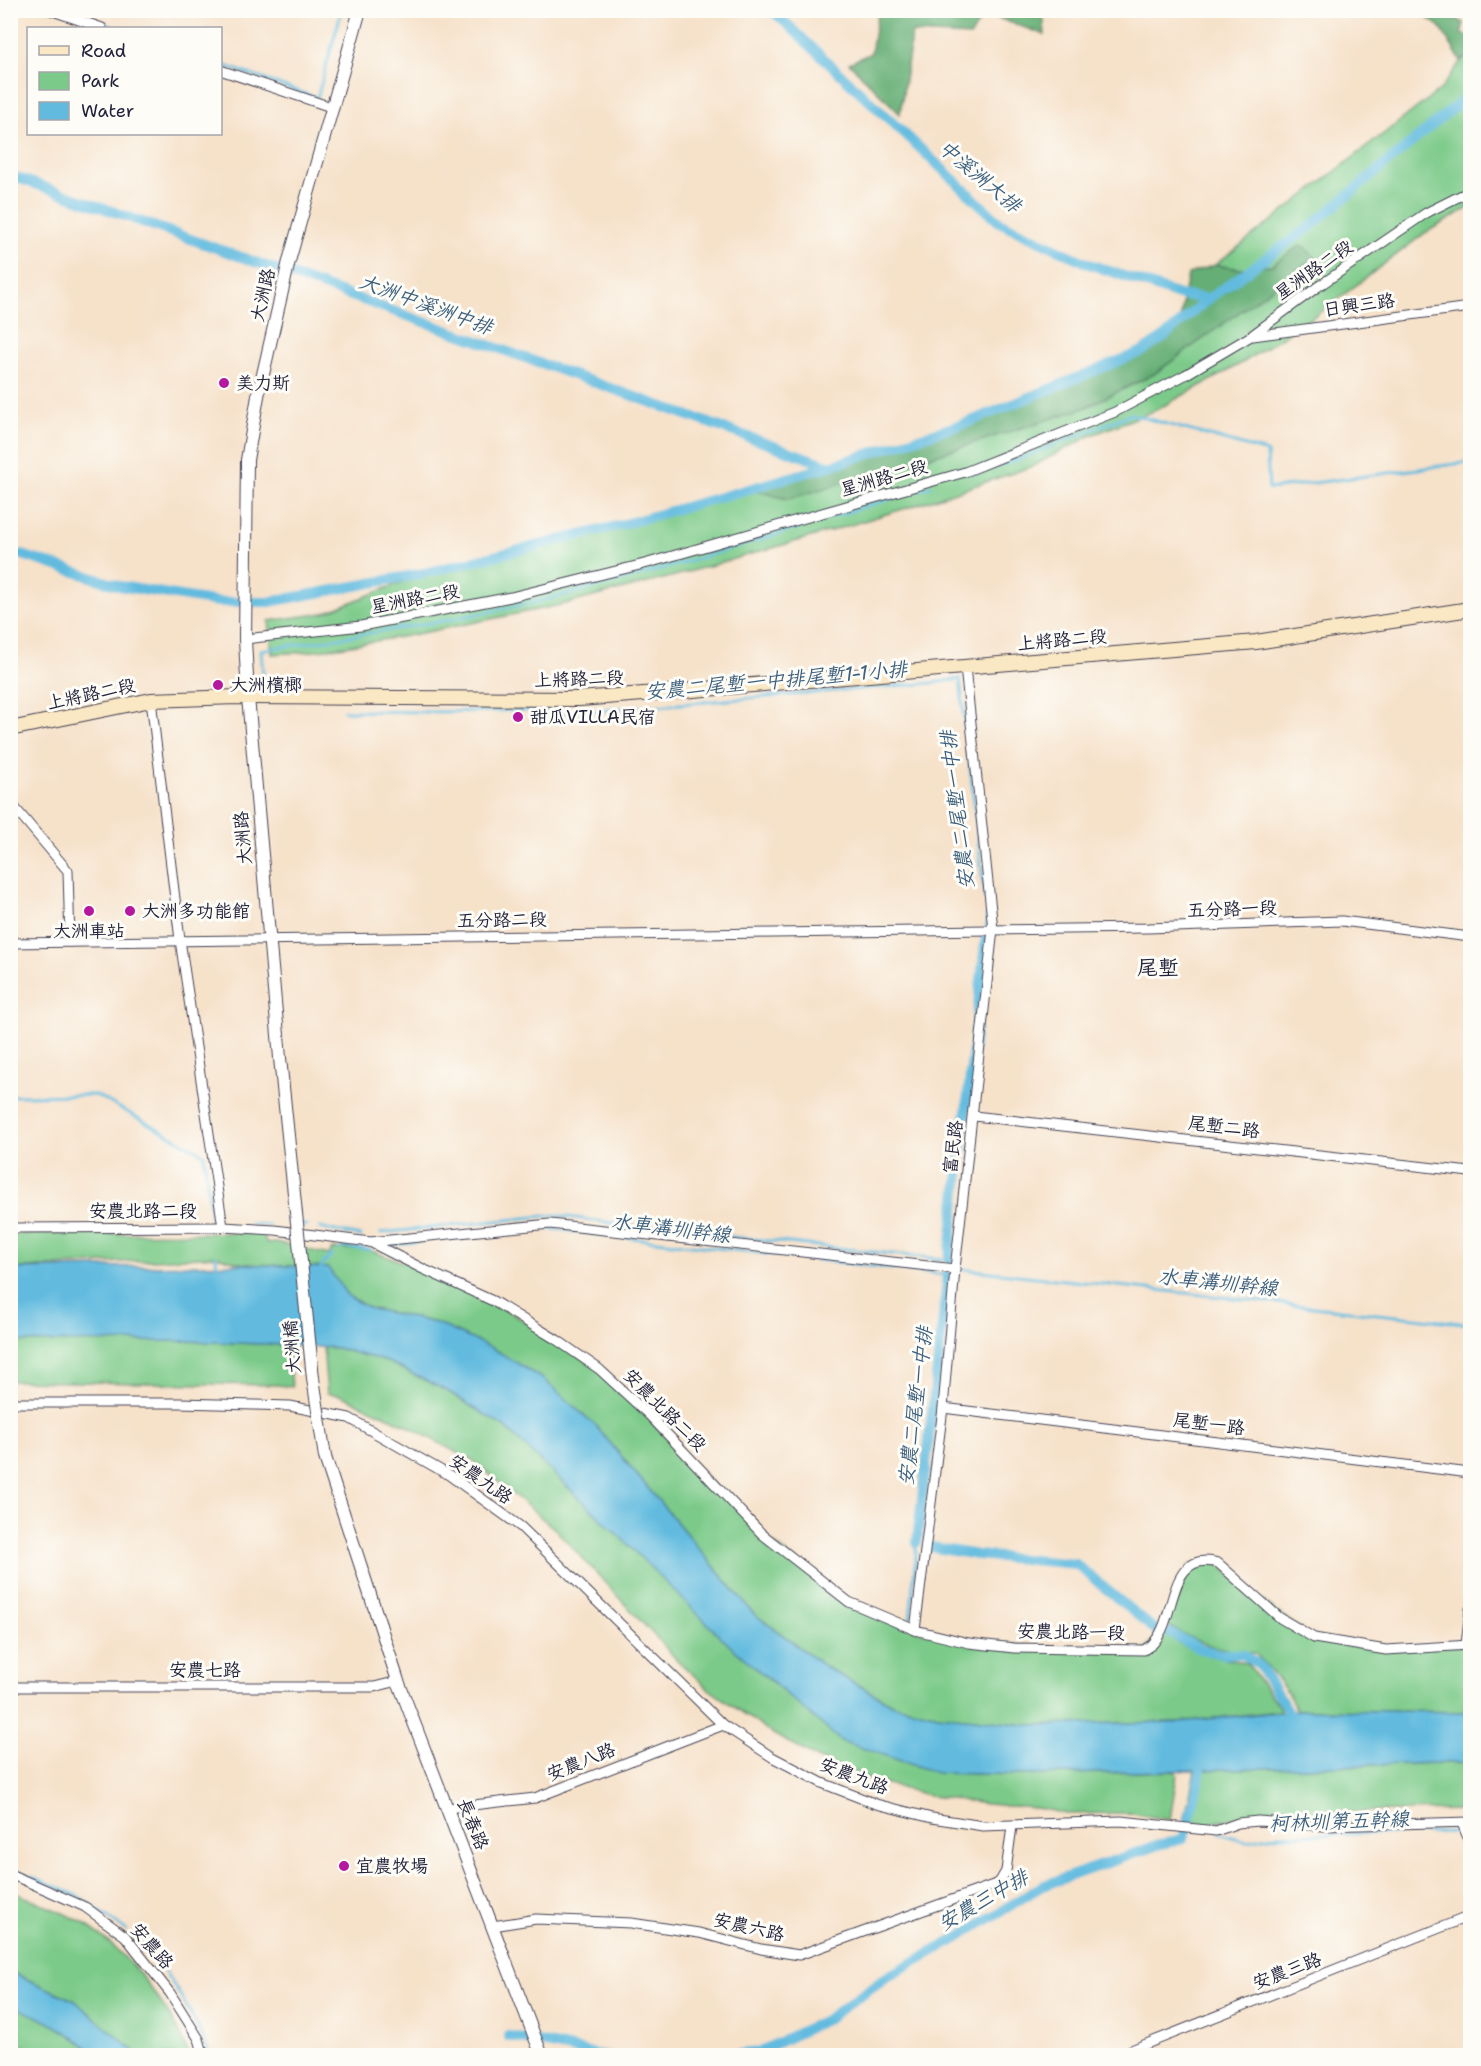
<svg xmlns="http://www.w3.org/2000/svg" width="1481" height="2066" font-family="'Shantell Sans','LXGW WenKai TC',sans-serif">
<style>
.green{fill:#7cca89;stroke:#4f7662;stroke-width:1.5}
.forest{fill:#65ae75;stroke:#446858;stroke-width:1.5}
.water{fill:#62bbdf;stroke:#426e8d;stroke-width:1.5}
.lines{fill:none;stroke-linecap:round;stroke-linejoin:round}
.stream{stroke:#62bbdf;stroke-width:3}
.canal{stroke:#62bbdf;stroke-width:10}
.minor-casing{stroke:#423f50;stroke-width:11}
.tertiary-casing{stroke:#423f50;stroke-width:14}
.secondary-casing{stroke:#423f50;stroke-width:16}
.minor{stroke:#fff;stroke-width:9}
.tertiary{stroke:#fff;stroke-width:12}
.secondary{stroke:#fae7c3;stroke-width:14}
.tertiary-bridge-casing{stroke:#423f50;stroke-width:14;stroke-linecap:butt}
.tertiary-bridge{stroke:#fff;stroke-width:12}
.poi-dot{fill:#b5179e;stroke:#fdfcf7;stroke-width:2}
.labels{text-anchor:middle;stroke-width:6;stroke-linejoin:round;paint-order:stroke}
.street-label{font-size:18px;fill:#22223b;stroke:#fdfcf7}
.poi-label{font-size:18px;fill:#22223b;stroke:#fdfcf7;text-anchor:start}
.water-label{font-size:20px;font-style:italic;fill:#3c5f7d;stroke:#fdfcf7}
.quarter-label{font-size:21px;fill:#22223b;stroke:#fdfcf7}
</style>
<rect width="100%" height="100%" fill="#fdfcf7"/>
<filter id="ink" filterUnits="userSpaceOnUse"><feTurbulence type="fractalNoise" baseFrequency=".0167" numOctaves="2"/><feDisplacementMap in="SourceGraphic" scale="12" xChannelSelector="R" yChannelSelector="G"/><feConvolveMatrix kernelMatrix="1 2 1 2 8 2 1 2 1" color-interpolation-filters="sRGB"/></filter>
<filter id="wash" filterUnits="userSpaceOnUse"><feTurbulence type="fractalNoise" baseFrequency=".008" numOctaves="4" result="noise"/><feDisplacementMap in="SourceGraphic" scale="24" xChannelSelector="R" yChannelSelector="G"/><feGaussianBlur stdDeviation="1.35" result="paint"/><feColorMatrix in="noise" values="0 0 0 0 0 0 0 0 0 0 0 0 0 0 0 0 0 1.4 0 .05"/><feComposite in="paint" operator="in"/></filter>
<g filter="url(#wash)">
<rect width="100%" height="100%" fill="#f6e1c9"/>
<g class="green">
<polygon points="1470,56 1470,207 1425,233 1321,312 1242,363 1156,410 1092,435 1031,467 913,506 811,537 671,577 566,604 407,636 308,652 272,654 269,621 324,613 425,573 621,525 748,489 788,499 945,452 1084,408 1154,374 1315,257 1301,246 1272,265 1240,269 1215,265 1441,89 1461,61"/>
<polygon points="262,1233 267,1243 280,1243 329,1255 332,1249 366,1249 423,1269 493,1301 599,1369 762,1534 849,1602 915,1630 969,1643 1144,1650 1160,1632 1185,1646 1211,1656 1247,1663 1280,1708 1280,1711 1179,1722 1025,1725 938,1715 894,1705 827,1668 753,1613 595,1425 543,1379 436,1323 368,1308 348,1296 327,1268 244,1264 216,1256 11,1269 10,1234"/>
<polygon points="81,1340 186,1341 288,1345 292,1387 277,1385 11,1381 10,1342"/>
<polygon points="323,1347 337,1348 388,1362 449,1392 506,1428 617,1534 937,1773 1032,1775 1174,1771 1177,1774 1170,1820 1133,1813 1066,1814 1044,1809 986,1804 931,1796 876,1781 817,1758 773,1734 710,1690 678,1661 556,1530 476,1463 404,1424 340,1395 327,1393"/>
<path d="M1218,1563l29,27 67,48 72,12 84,-5v67l-173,-2 -13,-23 -29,-34c-41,-4 -56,-8 -91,-30l25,-58z"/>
<polygon points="1470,1762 1470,1810 1260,1813 1205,1824 1184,1822 1195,1770"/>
<path d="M11,1891c23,10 50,19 72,32 45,29 87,83 106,132h-50l-66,-55 -62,-28z"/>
<path d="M11,2005c25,11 66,28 83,50h-58l-25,-19z"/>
</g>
<g class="forest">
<polygon points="878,11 1043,11 1045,35 984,13 971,36 912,33 900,114 849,63 871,53"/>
<polygon points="1417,11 1442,11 1464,23 1461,34 1470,36 1470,56 1461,61 1440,27"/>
<polygon points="1301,245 1315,257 1154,374 1084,408 945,452 788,499 748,489 830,466 969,422 1143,351 1169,336 1180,319 1188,274 1215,265 1240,269 1272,265"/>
</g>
<g class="water">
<polygon points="244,1264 328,1268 348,1296 368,1308 436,1323 494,1349 543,1379 595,1425 753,1613 827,1668 894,1705 938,1715 1025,1725 1179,1722 1297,1710 1470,1712 1470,1762 1032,1775 937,1773 841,1741 730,1646 617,1534 506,1428 449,1392 388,1362 337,1348 284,1345 186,1341 11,1342 10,1269"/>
<path d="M11,1972l64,29 64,54h-45c-17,-22 -58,-39 -83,-50z"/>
</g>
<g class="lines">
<g class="stream">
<polyline points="65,10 117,28"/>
<polyline points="220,64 317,98 342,10"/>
<polyline points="972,474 1017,460 1131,414 1267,452 1269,489 1470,462"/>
<path d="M264,686l-3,-36c98,-15 195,-29 291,-52 128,-31 254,-73 379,-112"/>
<polyline points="344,711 433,712 543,710 561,714 932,683 960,679 985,899"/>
<polyline points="986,937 987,915"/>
<polyline points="10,1096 96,1095 204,1154 212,1223"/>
<polyline points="251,1224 269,1225"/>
<polyline points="299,1225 307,1225"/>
<polyline points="320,1228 361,1236"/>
<polyline points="545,1228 947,1275"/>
<polyline points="381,1233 554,1215 649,1228 949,1260"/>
<polyline points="391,1245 422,1241"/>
<polyline points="340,1249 342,1247 371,1250"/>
<polyline points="216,1256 217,1269"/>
<polyline points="321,1269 324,1262 332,1255"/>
<polyline points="963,1269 1470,1324"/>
<polyline points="910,1621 917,1542"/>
<polyline points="1219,1833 1246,1841 1280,1835 1459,1832 1470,1865"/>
<polyline points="10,1868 76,1895 126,1930"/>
<path d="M143,1946c24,23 56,78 67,110"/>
</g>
<g class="canal">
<polyline points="772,10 999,222 1089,264 1179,295 1208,299"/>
<polyline points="10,175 830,466"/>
<polyline points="10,551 119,586 218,602 269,602 425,573 621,525 830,466 969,422 1143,351 1164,337 1208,299 1310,227 1470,94"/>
<polyline points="949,1260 986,937"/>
<polyline points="917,1542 948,1275"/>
<polyline points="931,1547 977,1555 1076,1564 1154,1629"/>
<polyline points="1170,1633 1200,1649 1221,1654 1243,1654 1259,1665 1291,1715 1298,1719"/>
<polyline points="508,2036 605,2056"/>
<polyline points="725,2056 759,2052 827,2019 888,1976 956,1939 1042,1886 1158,1845 1183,1839 1188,1825 1204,1757"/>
</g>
</g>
</g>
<g filter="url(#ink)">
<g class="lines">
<defs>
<g id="minor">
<polyline points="50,10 102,28"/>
<polyline points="220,70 334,108"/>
<polyline points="1253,336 1470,307"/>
<polyline points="245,639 361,626 511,597 648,563 965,472 1115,412 1185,375 1251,336 1316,288 1426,213 1470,191"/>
<polyline points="151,700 180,940 223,1227"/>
<polyline points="10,802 68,871 70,942"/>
<polyline points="10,943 1148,928 1342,921 1470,937"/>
<polyline points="974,1116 1470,1172"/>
<polyline points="10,1228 223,1227 275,1230 370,1242 550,1224 955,1269"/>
<path d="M370,1242l53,27 70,32 64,39 42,29 50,46 113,119 87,68 66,28 54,13 45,5 130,2c4,-3 9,-5 11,-9 22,-26 13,-92 63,-78l62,55 34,20 72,12 84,-5"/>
<polyline points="10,1403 180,1403 290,1406 349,1418 449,1475 521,1527 723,1725 772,1757 822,1783 876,1804 932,1818 983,1826 1121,1821 1216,1831 1238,1823 1258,1821 1324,1826 1470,1822"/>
<polyline points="943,1408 1470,1473"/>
<polyline points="915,1630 943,1408 955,1269 993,929 965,667"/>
<polyline points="1466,1645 1470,1609"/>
<polyline points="10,1687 374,1687 398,1681"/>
<polyline points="447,1808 535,1798 723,1725"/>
<polyline points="1462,1823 1470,1843"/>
<polyline points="10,1874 85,1907 125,1936 170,1993 199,2039 204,2056"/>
<polyline points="493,1926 536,1919 631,1923 699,1933 761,1949 799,1955 999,1883 1006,1871 1012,1826"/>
<polyline points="1116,2056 1470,1916"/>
</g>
<g id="tertiary">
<polyline points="280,1058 248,697 245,639 247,460 258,396 289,261 360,10"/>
<polyline points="380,1625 398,1681 542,2056"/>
</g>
<polyline id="secondary" points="10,729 151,700 236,697 579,699 682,691 1256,642 1470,609"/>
</defs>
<use href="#minor" class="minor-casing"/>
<use href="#tertiary" class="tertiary-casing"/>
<use href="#secondary" class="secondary-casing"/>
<use href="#minor" class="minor"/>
<use href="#tertiary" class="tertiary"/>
<use href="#secondary" class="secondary"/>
<defs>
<polyline id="tertiary-bridge" points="280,1058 313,1378 325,1457 380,1625"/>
</defs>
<use href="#tertiary-bridge" class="tertiary-bridge-casing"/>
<use href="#tertiary-bridge" class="tertiary-bridge"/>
</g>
</g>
<g class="poi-dot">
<circle cx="224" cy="383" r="6"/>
<circle cx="218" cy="685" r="6"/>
<circle cx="518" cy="717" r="6"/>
<circle cx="89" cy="911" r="6"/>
<circle cx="130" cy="911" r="6"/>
<circle cx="344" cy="1866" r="6"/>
</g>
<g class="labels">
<g class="street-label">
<text transform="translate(1314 270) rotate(-35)" y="6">星洲路二段</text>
<text transform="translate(263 295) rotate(-77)" y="6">大洲路</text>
<text transform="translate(1359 305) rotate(-8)" y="6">日興三路</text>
<text transform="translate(884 478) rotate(-16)" y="6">星洲路二段</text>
<text transform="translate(415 599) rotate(-11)" y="6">星洲路二段</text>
<text transform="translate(1062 640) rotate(-5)" y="6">上將路二段</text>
<text transform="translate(579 679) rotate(-2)" y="6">上將路二段</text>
<text transform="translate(91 694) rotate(-12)" y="6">上將路二段</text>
<text transform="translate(243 838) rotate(-95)" y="6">大洲路</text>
<text transform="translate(1232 909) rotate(-2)" y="6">五分路一段</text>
<text transform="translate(502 920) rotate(-1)" y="6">五分路二段</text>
<text transform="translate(1224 1127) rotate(7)" y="6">尾塹二路</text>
<text transform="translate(953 1147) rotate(-83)" y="6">富民路</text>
<text x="143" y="1217">安農北路二段</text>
<text transform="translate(292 1347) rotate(-95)" y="6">大洲橋</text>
<text transform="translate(665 1410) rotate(45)" y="6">安農北路二段</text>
<text transform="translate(1209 1424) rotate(7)" y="6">尾塹一路</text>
<text transform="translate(481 1479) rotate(35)" y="6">安農九路</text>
<text transform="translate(1071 1632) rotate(1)" y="6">安農北路一段</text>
<text x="205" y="1676">安農七路</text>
<text transform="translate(581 1762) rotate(-22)" y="6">安農八路</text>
<text transform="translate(854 1776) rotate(21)" y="6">安農九路</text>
<text transform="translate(473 1824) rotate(68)" y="6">長春路</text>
<text transform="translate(749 1927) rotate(13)" y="6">安農六路</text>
<text transform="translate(152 1946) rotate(49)" y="6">安農路</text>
<text transform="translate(1287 1971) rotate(-21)" y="6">安農三路</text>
</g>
<g class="poi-label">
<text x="236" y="389">美力斯</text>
<text x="230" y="691">大洲檳榔</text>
<text x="530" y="723">甜瓜VILLA民宿</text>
<text x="142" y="917">大洲多功能館</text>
<text x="89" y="937" text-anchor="middle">大洲車站</text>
<text x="356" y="1872">宜農牧場</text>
</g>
<g class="water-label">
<text transform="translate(980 176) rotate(40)" y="7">中溪洲大排</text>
<text transform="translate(426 304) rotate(20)" y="7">大洲中溪洲中排</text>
<text transform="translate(776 680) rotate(-5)" y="7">安農二尾塹一中排尾塹1-1小排</text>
<text transform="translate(957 810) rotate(-97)" y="7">安農二尾塹一中排</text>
<text transform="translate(671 1228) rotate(7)" y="7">水車溝圳幹線</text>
<text transform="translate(1218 1282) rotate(6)" y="7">水車溝圳幹線</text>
<text transform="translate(915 1406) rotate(-83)" y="7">安農二尾塹一中排</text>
<text transform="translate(1339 1821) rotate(-2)" y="7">柯林圳第五幹線</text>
<text transform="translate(983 1900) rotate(-30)" y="7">安農三中排</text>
</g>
<g class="quarter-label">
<text x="1158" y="975">尾塹</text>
</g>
</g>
<rect width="1481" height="2066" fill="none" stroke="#fdfcf7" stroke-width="36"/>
<rect x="27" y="27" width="195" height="108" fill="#fdfcf7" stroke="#a5a5ac" stroke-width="1.5"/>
<rect x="39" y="46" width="30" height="9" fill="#fae7c3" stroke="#a5a5ac" stroke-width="1.5"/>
<text x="81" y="57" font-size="18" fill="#22223b">Road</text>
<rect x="39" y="72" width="30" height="18" fill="#7cca89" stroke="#a5a5ac" stroke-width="1.5"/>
<text x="81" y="87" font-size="18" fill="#22223b">Park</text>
<rect x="39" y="102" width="30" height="18" fill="#62bbdf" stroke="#a5a5ac" stroke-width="1.5"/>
<text x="81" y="117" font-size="18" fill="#22223b">Water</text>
</svg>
